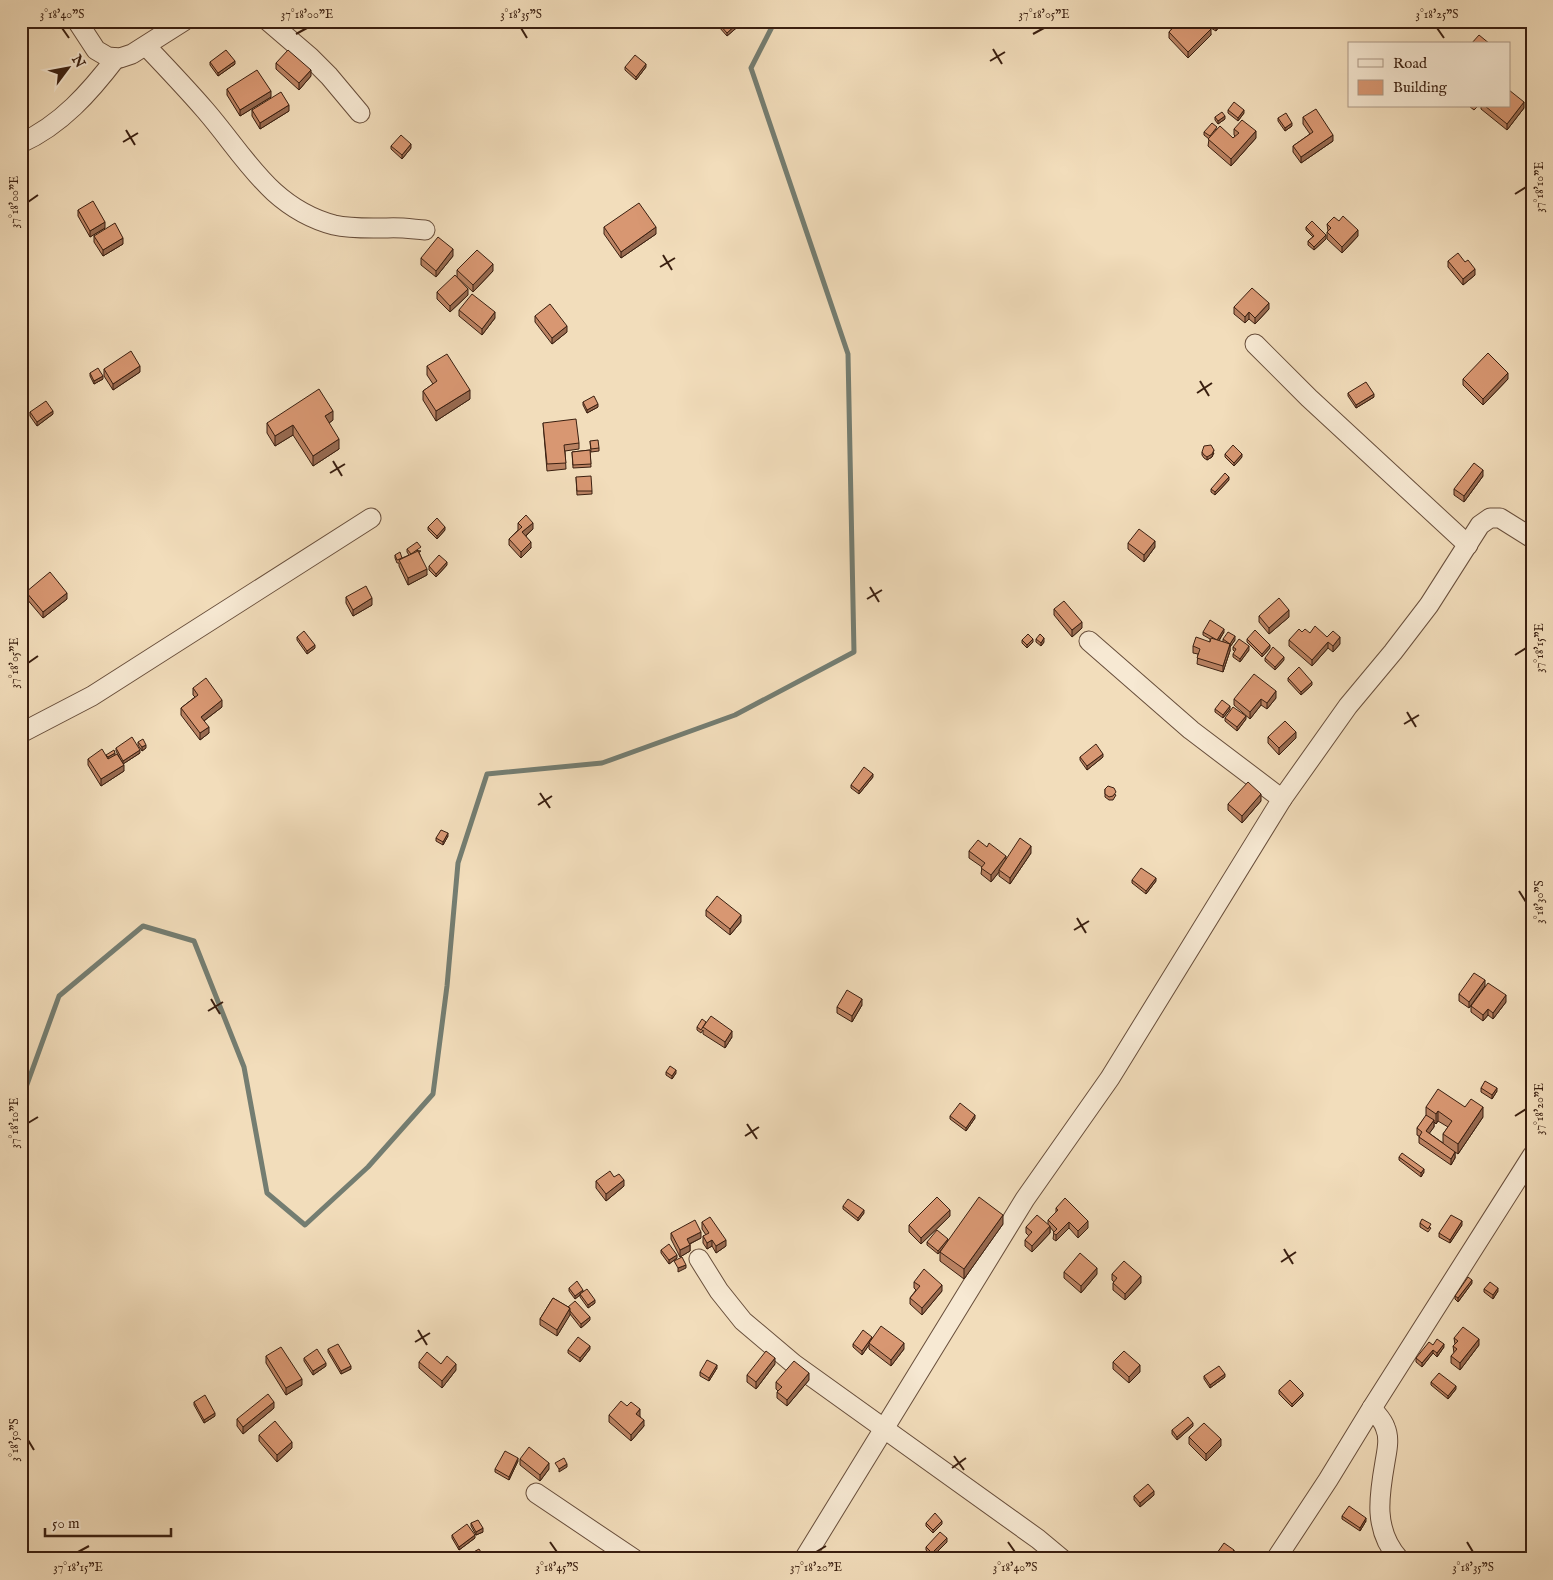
<svg xmlns="http://www.w3.org/2000/svg" width="1553" height="1580" font-family="'IM FELL English',serif">
<style>
.lines{fill:none;stroke-linecap:round;stroke-linejoin:round}
.stream{stroke:#747d71;stroke-width:5}
.street-casing{stroke:#684e3b;stroke-width:21}
.street{stroke:#f7e9d3;stroke-width:19}
.wall{fill:#ba8262;stroke:#3a1f10;fill-rule:evenodd}
.shaded-wall{fill:#976a50;stroke:#3a1f10}
.building{fill:#d89772;stroke:#3a1f10}
.ticks{fill:none;stroke:#3a1f10;stroke-width:2}
.neatline{fill:none;stroke:#3a1f10;stroke-width:2}
.ticks-label{font-size:12px;text-anchor:middle;fill:#3a1f10}
</style>
<rect width="100%" height="100%" fill="#f2ddbb"/>
<filter id="stains"><feTurbulence type="fractalNoise" baseFrequency=".004" numOctaves="4"/><feColorMatrix values="0 0 0 0 .2 0 0 0 0 .09 0 0 0 0 .02 0 0 0 .5 -.17"/></filter>
<radialGradient id="worn" r=".72"><stop offset=".6" stop-color="#630" stop-opacity="0"/><stop offset="1" stop-color="#630" stop-opacity=".3"/></radialGradient>
<g class="lines">
<polyline class="stream" points="21,1101 59,996 143,926 194,941 244,1067 267,1193 305,1225 368,1167 433,1094 447,986 458,863 487,774 602,763 735,715 854,652 848,354 751,68 775,21"/>
<defs>
<g id="street">
<polyline points="77,21 96,50 108,57 120,58 132,54 184,21"/>
<polyline points="268,21 310,57 329,76 360,113"/>
<path d="M146,46c20,21 40,42 59,64 40,46 65,98 129,115 17,4 35,3 53,3 13,-1 25,1 38,2"/>
<path d="M21,143c40,-18 69,-51 95,-85"/>
<polyline points="1255,344 1309,398 1468,545"/>
<polyline points="1089,641 1191,730 1282,799"/>
<polyline points="21,733 92,696 371,518"/>
<polyline points="699,1259 719,1291 743,1321 794,1364 1038,1539 1062,1559"/>
<path d="M1372,1408c4,6 11,12 13,19 5,11 2,23 0,35 -6,34 -12,68 14,97"/>
<polyline points="536,1493 634,1559"/>
<polyline points="804,1559 1025,1199 1110,1078 1282,799 1348,706 1393,652 1429,605 1480,525 1490,518 1500,518 1532,538"/>
<polyline points="1276,1559 1328,1480 1372,1408 1532,1156"/>
</g>
</defs>
<use href="#street" class="street-casing"/>
<use href="#street" class="street"/>
</g>
<g class="wall">
<polygon points="741,21 741,24 727,36 719,27 719,24"/>
<polygon points="1179,21 1223,21 1216,31 1209,27 1211,35 1188,58 1169,38 1169,32"/>
<polygon points="210,62 235,64 218,76 210,65"/>
<polygon points="276,63 311,76 299,90 276,69"/>
<polygon points="625,67 646,67 636,80 625,70"/>
<polygon points="227,89 271,97 240,116 227,95"/>
<polygon points="1469,106 1478,106 1474,110"/>
<polygon points="1481,106 1509,106 1524,108 1507,130 1481,109"/>
<polygon points="252,110 289,111 260,129 252,116"/>
<polygon points="1228,110 1244,113 1238,121 1228,113"/>
<polygon points="1215,117 1225,119 1218,124 1215,120"/>
<polygon points="1303,117 1333,141 1301,163 1293,152 1293,146 1310,134 1303,124"/>
<polygon points="1278,118 1292,126 1285,131 1278,121"/>
<polygon points="1217,129 1233,138 1235,136 1234,135 1234,129 1256,138 1231,166 1208,146 1209,139 1204,135 1204,132"/>
<polygon points="391,146 411,148 402,159 391,149"/>
<polygon points="78,210 105,228 90,237 78,216"/>
<polygon points="1327,224 1358,236 1342,253 1327,239 1327,232 1328,231"/>
<polygon points="604,227 656,234 621,258 604,234"/>
<polygon points="1306,227 1326,239 1314,250 1308,245 1308,241 1313,237 1306,230"/>
<polygon points="94,236 123,244 103,256 94,242"/>
<polygon points="453,256 436,277 421,265 421,258"/>
<polygon points="1448,261 1475,275 1463,285 1448,267"/>
<polygon points="457,270 493,271 473,292 457,277"/>
<polygon points="437,292 468,295 450,312 437,299"/>
<polygon points="1234,307 1269,309 1255,324 1249,319 1245,323 1234,314"/>
<polygon points="459,310 495,318 482,335 459,316"/>
<polygon points="535,316 567,332 552,344 535,322"/>
<polygon points="427,366 470,399 436,421 423,400 423,391 433,384 427,375"/>
<polygon points="104,369 140,372 113,390 104,376"/>
<polygon points="90,373 103,379 94,384 90,376"/>
<polygon points="1463,379 1508,379 1483,405 1463,385"/>
<polygon points="1348,393 1374,397 1356,408 1348,396"/>
<polygon points="583,402 598,407 587,413 583,405"/>
<polygon points="30,412 53,414 37,426 30,416"/>
<polygon points="333,420 329,423 339,449 313,466 293,435 275,446 267,433 267,423"/>
<polygon points="543,423 579,443 579,449 565,451 566,469 547,471"/>
<polygon points="590,441 599,448 599,451 591,452"/>
<polygon points="590,450 591,467 573,468 572,452"/>
<polygon points="1202,452 1214,453 1212,457 1207,460 1204,458 1202,455"/>
<polygon points="1225,454 1242,457 1234,466 1225,457"/>
<polygon points="1483,476 1464,502 1454,495 1454,489"/>
<polygon points="576,477 592,491 592,494 577,495"/>
<polygon points="1229,480 1215,495 1211,492 1211,489"/>
<polygon points="518,523 533,529 526,536 531,548 521,558 509,545 509,539 518,530"/>
<polygon points="428,527 445,530 437,539 428,530"/>
<polygon points="1128,543 1155,547 1144,562 1128,549"/>
<polygon points="407,549 421,551 419,552 427,575 408,585 399,566 399,563 397,563 395,558 395,555 402,558 409,555 407,552"/>
<polygon points="447,565 436,577 429,570 429,566"/>
<polygon points="26,592 67,599 43,618 26,598"/>
<polygon points="346,597 372,605 353,616 346,603"/>
<polygon points="1054,609 1082,628 1072,637 1054,615"/>
<polygon points="1259,616 1289,617 1269,634 1259,622"/>
<polygon points="1203,632 1224,632 1219,641 1223,642 1223,639 1235,640 1230,647 1230,651 1223,672 1197,664 1198,654 1193,653 1193,646 1210,642 1210,639 1203,635"/>
<polygon points="1302,632 1327,637 1340,644 1333,652 1328,648 1312,666 1289,646 1289,640"/>
<polygon points="297,637 315,648 307,654 297,640"/>
<polygon points="1036,639 1044,642 1041,646 1036,642"/>
<polygon points="1247,639 1270,648 1262,657 1247,642"/>
<polygon points="1022,640 1033,642 1027,648 1022,643"/>
<polygon points="1233,647 1249,650 1240,662 1233,657 1233,654 1235,652 1233,650"/>
<polygon points="1265,658 1284,660 1275,670 1265,661"/>
<polygon points="1288,678 1312,685 1301,695 1288,681"/>
<polygon points="193,688 222,707 204,721 209,733 200,740 181,715 181,708 195,697 193,695"/>
<polygon points="1276,698 1267,709 1261,705 1250,719 1234,705 1234,699"/>
<polygon points="1215,709 1230,709 1223,718 1215,712"/>
<polygon points="1225,718 1246,719 1237,731 1225,721"/>
<polygon points="1268,737 1296,738 1279,755 1268,743"/>
<polygon points="138,742 146,748 142,751 138,745"/>
<polygon points="116,748 140,753 123,764 116,751"/>
<polygon points="115,755 124,771 101,786 88,765 88,759"/>
<polygon points="1080,757 1103,757 1087,770 1080,760"/>
<polygon points="873,777 859,794 851,788 851,785"/>
<polygon points="1105,789 1116,795 1113,800 1109,800 1105,797"/>
<polygon points="1261,801 1242,823 1228,810 1228,804"/>
<polygon points="448,836 443,845 436,841 436,838"/>
<polygon points="987,847 1006,859 1031,853 1010,884 999,876 999,872 991,882 981,874 982,867 969,858 969,851"/>
<polygon points="1132,880 1156,881 1146,894 1132,883"/>
<polygon points="706,910 741,922 730,935 706,916"/>
<polygon points="1485,986 1469,1008 1459,1001 1459,994"/>
<polygon points="1506,1002 1493,1019 1488,1015 1483,1021 1471,1012 1471,1006"/>
<polygon points="862,1005 852,1022 837,1013 837,1007"/>
<polygon points="706,1023 732,1037 725,1048 703,1034 703,1030 701,1033 697,1030 697,1027"/>
<polygon points="666,1072 676,1073 672,1079 666,1075"/>
<polygon points="1481,1088 1497,1091 1492,1099 1481,1092"/>
<path d="M1426,1107h39l18,10 -25,37 -3,-2v6l-4,7 -32,-22v-7l-2,-1v-7l9,-12zM1438,1121l10,6 -5,7v9l-14,-10 5,-6v-5l2,2z"/>
<polygon points="950,1116 975,1118 966,1131 950,1119"/>
<polygon points="1399,1157 1424,1172 1421,1177 1399,1160"/>
<polygon points="614,1177 624,1186 606,1201 596,1188 596,1181"/>
<polygon points="843,1206 864,1213 858,1221 843,1209"/>
<polygon points="1056,1208 1088,1228 1078,1238 1069,1228 1056,1241 1053,1239 1054,1232 1050,1227 1050,1233 1032,1252 1025,1246 1025,1240 1029,1236 1026,1233 1026,1227 1048,1225 1048,1220 1056,1213"/>
<polygon points="950,1216 921,1244 909,1232 909,1225"/>
<polygon points="702,1222 726,1246 716,1253 712,1246 707,1249 703,1243 703,1236 706,1235 702,1229"/>
<polygon points="1420,1223 1431,1228 1428,1232 1420,1227"/>
<polygon points="1003,1224 964,1279 940,1261 940,1252 941,1250 938,1254 927,1245 927,1242 948,1241"/>
<polygon points="1462,1225 1450,1243 1439,1237 1439,1233"/>
<polygon points="671,1233 701,1238 690,1244 690,1251 680,1257 671,1239"/>
<polygon points="661,1250 677,1258 669,1264 661,1253"/>
<polygon points="1064,1272 1097,1274 1081,1293 1064,1278"/>
<polygon points="1112,1274 1141,1283 1125,1300 1113,1290 1113,1283 1114,1282 1112,1280"/>
<polygon points="914,1282 942,1291 922,1315 910,1304 910,1298 916,1290 914,1288"/>
<polygon points="1472,1283 1458,1302 1455,1299 1455,1296"/>
<polygon points="569,1288 583,1291 595,1303 588,1308 580,1297 580,1295 575,1299 569,1291"/>
<polygon points="1484,1289 1498,1291 1493,1299 1484,1292"/>
<polygon points="553,1298 590,1320 581,1328 570,1314 557,1336 540,1325 540,1319"/>
<polygon points="872,1338 904,1349 891,1366 869,1349 869,1345 862,1355 853,1347 853,1344"/>
<polygon points="1454,1338 1479,1345 1460,1370 1451,1363 1451,1356 1454,1353 1453,1346 1455,1344"/>
<polygon points="1433,1345 1444,1347 1437,1357 1433,1353 1422,1367 1416,1362 1416,1358"/>
<polygon points="328,1349 351,1369 341,1374 328,1352"/>
<polygon points="590,1349 580,1362 568,1353 568,1350"/>
<polygon points="266,1356 302,1385 286,1395 266,1363"/>
<polygon points="304,1358 326,1366 313,1375 304,1361"/>
<polygon points="419,1362 456,1370 442,1388 419,1368"/>
<polygon points="1113,1362 1140,1372 1129,1383 1113,1369"/>
<polygon points="775,1364 756,1389 747,1382 747,1375"/>
<polygon points="717,1368 709,1381 700,1376 700,1372"/>
<polygon points="1204,1376 1225,1377 1210,1388 1204,1379"/>
<polygon points="809,1380 787,1406 777,1398 777,1392 778,1391 776,1389 776,1382"/>
<polygon points="1431,1382 1456,1389 1448,1399 1431,1385"/>
<polygon points="1279,1390 1303,1396 1292,1407 1279,1394"/>
<polygon points="194,1402 215,1416 204,1423 194,1405"/>
<polygon points="627,1406 640,1416 644,1426 631,1441 609,1422 609,1415"/>
<polygon points="274,1408 243,1434 237,1426 237,1419"/>
<polygon points="1193,1426 1177,1440 1172,1434 1172,1430"/>
<polygon points="259,1435 292,1448 277,1462 259,1441"/>
<polygon points="1189,1437 1221,1446 1206,1461 1189,1444"/>
<polygon points="520,1459 549,1469 540,1481 520,1465"/>
<polygon points="518,1461 509,1480 495,1472 495,1469"/>
<polygon points="1154,1495 1140,1507 1134,1500 1134,1496"/>
<polygon points="1342,1516 1366,1521 1360,1531 1342,1519"/>
<polygon points="471,1523 483,1532 476,1535 471,1526"/>
<polygon points="926,1523 942,1524 933,1533 926,1526"/>
<polygon points="452,1535 475,1538 459,1550 452,1538"/>
<polygon points="947,1542 932,1557 926,1550 926,1547"/>
<polygon points="1217,1553 1234,1553 1231,1559 1220,1559 1217,1556"/>
</g>
<g class="shaded-wall">
<polygon points="740,21 741,24 727,36 727,33"/>
<polygon points="1221,21 1223,21 1216,31 1216,28"/>
<polygon points="1211,29 1211,35 1188,58 1188,52"/>
<polygon points="235,61 235,64 218,76 218,73"/>
<polygon points="646,64 646,67 636,80 636,77"/>
<polygon points="311,70 311,76 299,90 299,83"/>
<polygon points="271,91 271,97 240,116 240,110"/>
<polygon points="1524,102 1524,108 1507,130 1507,124"/>
<polygon points="289,105 289,111 260,129 260,123"/>
<polygon points="1244,110 1244,113 1238,121 1238,118"/>
<polygon points="1225,116 1225,119 1218,124 1218,121"/>
<polygon points="1292,123 1292,126 1285,131 1285,128"/>
<polygon points="1256,131 1256,138 1231,166 1231,159"/>
<polygon points="1333,135 1333,141 1301,163 1301,157"/>
<polygon points="411,144 411,148 402,159 402,155"/>
<polygon points="105,222 105,228 90,237 90,231"/>
<polygon points="656,227 656,234 621,258 621,252"/>
<polygon points="1358,230 1358,236 1342,253 1342,247"/>
<polygon points="1326,235 1326,239 1314,250 1314,247"/>
<polygon points="123,238 123,244 103,256 103,250"/>
<polygon points="453,249 453,256 436,277 436,271"/>
<polygon points="493,264 493,271 473,292 473,285"/>
<polygon points="1475,269 1475,275 1463,285 1463,279"/>
<polygon points="468,289 468,295 450,312 450,306"/>
<polygon points="1269,303 1269,309 1255,324 1255,318"/>
<polygon points="495,312 495,318 482,335 482,329"/>
<polygon points="1249,312 1249,319 1245,323 1245,317"/>
<polygon points="567,326 567,332 552,344 552,338"/>
<polygon points="140,366 140,372 113,390 113,384"/>
<polygon points="1508,373 1508,379 1483,405 1483,399"/>
<polygon points="103,376 103,379 94,384 94,381"/>
<polygon points="470,390 470,399 436,421 436,411"/>
<polygon points="1374,394 1374,397 1356,408 1356,405"/>
<polygon points="598,404 598,407 587,413 587,410"/>
<polygon points="53,411 53,414 37,426 37,422"/>
<polygon points="333,411 333,420 325,426 325,416"/>
<polygon points="293,425 293,435 275,446 275,436"/>
<polygon points="339,439 339,449 313,466 313,456"/>
<polygon points="1214,450 1212,457 1207,460 1207,457"/>
<polygon points="1242,454 1242,457 1234,466 1234,463"/>
<polygon points="1483,470 1483,476 1464,502 1464,496"/>
<polygon points="1229,477 1229,480 1215,495 1215,492"/>
<polygon points="533,523 533,529 522,539 522,532"/>
<polygon points="445,527 445,530 437,539 437,536"/>
<polygon points="1155,541 1155,547 1144,562 1144,555"/>
<polygon points="531,542 531,548 521,558 521,552"/>
<polygon points="447,562 447,565 436,577 436,574"/>
<polygon points="427,569 427,575 408,585 408,578"/>
<polygon points="67,593 67,599 43,618 43,612"/>
<polygon points="372,598 372,605 353,616 353,610"/>
<polygon points="25,604 25,610 21,613 21,606"/>
<polygon points="1289,610 1289,617 1269,634 1269,628"/>
<polygon points="1082,622 1082,628 1072,637 1072,630"/>
<polygon points="1224,629 1224,632 1217,643 1217,640"/>
<polygon points="1235,636 1235,640 1230,647 1230,644"/>
<polygon points="1340,637 1340,644 1333,652 1333,646"/>
<polygon points="1044,638 1044,642 1041,646 1041,643"/>
<polygon points="1033,639 1033,642 1027,648 1027,645"/>
<polygon points="1328,642 1328,648 1312,666 1312,660"/>
<polygon points="1230,644 1230,651 1223,672 1223,666"/>
<polygon points="315,645 315,648 307,654 307,651"/>
<polygon points="1270,645 1270,648 1262,657 1262,654"/>
<polygon points="1249,646 1249,650 1240,662 1240,659"/>
<polygon points="1284,657 1284,660 1275,670 1275,667"/>
<polygon points="1312,682 1312,685 1301,695 1301,692"/>
<polygon points="1276,691 1276,698 1267,709 1267,703"/>
<polygon points="1261,699 1261,705 1250,719 1250,712"/>
<polygon points="222,700 222,707 201,723 201,717"/>
<polygon points="1230,706 1230,709 1223,718 1223,715"/>
<polygon points="1246,716 1246,719 1237,731 1237,727"/>
<polygon points="209,727 209,733 200,740 200,733"/>
<polygon points="1296,732 1296,738 1279,755 1279,748"/>
<polygon points="146,745 146,748 142,751 142,747"/>
<polygon points="140,750 140,753 123,764 123,761"/>
<polygon points="115,753 115,756 108,761 108,757"/>
<polygon points="1103,754 1103,757 1087,770 1087,766"/>
<polygon points="124,765 124,771 101,786 101,779"/>
<polygon points="873,774 873,777 859,794 859,791"/>
<polygon points="1261,794 1261,801 1242,823 1242,816"/>
<polygon points="448,833 448,836 443,845 443,842"/>
<polygon points="1031,846 1031,853 1010,884 1010,878"/>
<polygon points="1006,856 1006,862 999,870 999,872 991,882 991,875"/>
<polygon points="1156,878 1156,881 1146,894 1146,891"/>
<polygon points="741,915 741,922 730,935 730,929"/>
<polygon points="1485,980 1485,986 1469,1008 1469,1002"/>
<polygon points="1506,995 1506,1002 1493,1019 1493,1013"/>
<polygon points="862,999 862,1005 852,1022 852,1016"/>
<polygon points="1488,1009 1488,1015 1483,1021 1483,1015"/>
<polygon points="732,1031 732,1037 725,1048 725,1042"/>
<polygon points="676,1070 676,1073 672,1079 672,1076"/>
<polygon points="1497,1088 1497,1091 1492,1099 1492,1095"/>
<polygon points="1483,1107 1483,1117 1458,1154 1458,1144"/>
<polygon points="1438,1111 1438,1121 1436,1124 1436,1114"/>
<polygon points="975,1115 975,1118 966,1131 966,1128"/>
<polygon points="1434,1120 1434,1127 1426,1138 1426,1131"/>
<polygon points="1455,1152 1455,1158 1451,1165 1451,1159"/>
<polygon points="1424,1169 1424,1172 1421,1177 1421,1173"/>
<polygon points="624,1180 624,1186 606,1201 606,1194"/>
<polygon points="864,1210 864,1213 858,1221 858,1218"/>
<polygon points="950,1210 950,1216 921,1244 921,1238"/>
<polygon points="1003,1215 1003,1224 964,1279 964,1269"/>
<polygon points="1088,1221 1088,1228 1078,1238 1078,1231"/>
<polygon points="1462,1221 1462,1225 1450,1243 1450,1240"/>
<polygon points="1069,1222 1069,1228 1056,1241 1056,1235"/>
<polygon points="1050,1226 1050,1233 1032,1252 1032,1246"/>
<polygon points="701,1232 701,1238 687,1245 687,1239"/>
<polygon points="948,1239 948,1242 938,1254 938,1251"/>
<polygon points="712,1240 712,1246 707,1249 707,1243"/>
<polygon points="726,1240 726,1246 716,1253 716,1246"/>
<polygon points="690,1245 690,1251 680,1257 680,1250"/>
<polygon points="677,1255 677,1258 669,1264 669,1260"/>
<polygon points="686,1265 686,1268 678,1272 678,1268"/>
<polygon points="1097,1268 1097,1274 1081,1293 1081,1286"/>
<polygon points="1141,1276 1141,1283 1125,1300 1125,1294"/>
<polygon points="1472,1280 1472,1283 1458,1302 1458,1298"/>
<polygon points="942,1285 942,1291 922,1315 922,1308"/>
<polygon points="1498,1288 1498,1291 1493,1299 1493,1295"/>
<polygon points="583,1290 583,1293 580,1294 580,1295 575,1299 575,1296"/>
<polygon points="595,1300 595,1303 588,1308 588,1305"/>
<polygon points="570,1308 570,1315 557,1336 557,1330"/>
<polygon points="590,1317 590,1320 581,1328 581,1324"/>
<polygon points="872,1337 872,1340 869,1343 869,1345 862,1355 862,1351"/>
<polygon points="1479,1339 1479,1345 1460,1370 1460,1363"/>
<polygon points="904,1343 904,1349 891,1366 891,1360"/>
<polygon points="1444,1344 1444,1347 1437,1357 1437,1353"/>
<polygon points="590,1346 590,1349 580,1362 580,1358"/>
<polygon points="1433,1350 1433,1353 1422,1367 1422,1363"/>
<polygon points="775,1358 775,1364 756,1389 756,1382"/>
<polygon points="326,1363 326,1366 313,1375 313,1371"/>
<polygon points="456,1364 456,1370 442,1388 442,1381"/>
<polygon points="717,1365 717,1368 709,1381 709,1378"/>
<polygon points="1140,1365 1140,1372 1129,1383 1129,1377"/>
<polygon points="351,1366 351,1369 341,1374 341,1371"/>
<polygon points="809,1373 809,1380 787,1406 787,1400"/>
<polygon points="1225,1374 1225,1377 1210,1388 1210,1385"/>
<polygon points="302,1379 302,1385 286,1395 286,1388"/>
<polygon points="1456,1386 1456,1389 1448,1399 1448,1396"/>
<polygon points="1303,1393 1303,1396 1292,1407 1292,1404"/>
<polygon points="274,1402 274,1408 243,1434 243,1427"/>
<polygon points="640,1409 640,1416 636,1420 636,1414"/>
<polygon points="215,1413 215,1416 204,1423 204,1420"/>
<polygon points="644,1420 644,1426 631,1441 631,1435"/>
<polygon points="1193,1423 1193,1426 1177,1440 1177,1437"/>
<polygon points="1221,1439 1221,1446 1206,1461 1206,1454"/>
<polygon points="292,1442 292,1448 277,1462 277,1455"/>
<polygon points="518,1458 518,1461 509,1480 509,1477"/>
<polygon points="549,1463 549,1469 540,1481 540,1475"/>
<polygon points="567,1464 567,1467 559,1472 559,1469"/>
<polygon points="1154,1491 1154,1495 1140,1507 1140,1503"/>
<polygon points="1366,1518 1366,1521 1360,1531 1360,1528"/>
<polygon points="942,1521 942,1524 933,1533 933,1530"/>
<polygon points="483,1528 483,1532 476,1535 476,1532"/>
<polygon points="475,1535 475,1538 459,1550 459,1547"/>
<polygon points="947,1538 947,1542 932,1557 932,1553"/>
<polygon points="1234,1550 1234,1553 1231,1559 1228,1559"/>
<polygon points="483,1555 483,1558 481,1559 476,1559"/>
</g>
<g class="building">
<polygon points="722,21 740,21 727,33 719,24"/>
<polygon points="1179,21 1204,21 1211,29 1188,52 1169,32"/>
<polygon points="1206,21 1221,21 1216,28"/>
<polygon points="1479,35 1490,44 1471,44"/>
<polygon points="226,50 235,61 218,73 210,62"/>
<polygon points="288,50 311,70 299,83 276,63"/>
<polygon points="635,55 646,64 636,77 625,67"/>
<polygon points="257,70 271,91 240,110 227,89"/>
<polygon points="1509,90 1524,102 1507,124 1485,106 1509,106"/>
<polygon points="281,92 289,105 260,123 252,110"/>
<polygon points="1234,102 1244,110 1238,118 1228,110"/>
<polygon points="1316,109 1333,135 1301,157 1293,146 1313,132 1303,117"/>
<polygon points="1222,112 1225,116 1218,121 1215,117"/>
<polygon points="1286,113 1292,123 1285,128 1278,118"/>
<polygon points="1242,120 1256,131 1231,159 1208,139 1220,126 1233,138 1239,133 1234,129"/>
<polygon points="1212,123 1217,127 1210,136 1204,132"/>
<polygon points="401,135 411,144 402,155 391,146"/>
<polygon points="93,201 105,222 90,231 78,210"/>
<polygon points="639,203 656,227 621,252 604,227"/>
<polygon points="1343,216 1358,230 1342,247 1327,232 1331,228 1327,224 1334,217 1339,221"/>
<polygon points="1312,221 1326,235 1314,247 1308,241 1314,236 1306,227"/>
<polygon points="115,223 123,238 103,250 94,236"/>
<polygon points="438,237 453,249 436,271 421,258"/>
<polygon points="477,250 493,264 473,285 457,270"/>
<polygon points="1458,253 1465,262 1468,260 1475,269 1463,279 1448,261"/>
<polygon points="455,275 468,289 450,306 437,292"/>
<polygon points="1252,288 1269,303 1255,318 1249,312 1245,317 1234,307"/>
<polygon points="472,294 495,312 482,329 459,310"/>
<polygon points="550,304 567,326 552,338 535,316"/>
<polygon points="131,351 140,366 113,384 104,369"/>
<polygon points="1488,353 1508,373 1483,399 1463,379"/>
<polygon points="447,354 470,390 436,411 423,391 437,381 427,366"/>
<polygon points="98,368 103,376 94,381 90,373"/>
<polygon points="1366,382 1374,394 1356,405 1348,393"/>
<polygon points="319,389 333,411 325,416 339,439 313,456 293,425 275,436 267,423"/>
<polygon points="594,396 598,404 587,410 583,402"/>
<polygon points="46,401 53,411 37,422 30,412"/>
<polygon points="576,419 579,443 564,445 566,463 547,464 543,423"/>
<polygon points="598,440 599,448 591,449 590,441"/>
<polygon points="1211,445 1214,450 1212,454 1207,457 1204,455 1202,452 1204,446"/>
<polygon points="1233,445 1242,454 1234,463 1225,454"/>
<polygon points="590,450 591,464 573,465 572,452"/>
<polygon points="1474,463 1483,470 1464,496 1454,489"/>
<polygon points="1225,473 1229,477 1215,492 1211,489"/>
<polygon points="591,476 592,491 577,491 576,477"/>
<polygon points="526,515 533,523 522,532 531,542 521,552 509,539 522,527 518,523"/>
<polygon points="437,518 445,527 437,536 428,527"/>
<polygon points="1139,529 1155,541 1144,555 1128,543"/>
<polygon points="417,542 421,547 411,554 407,549"/>
<polygon points="418,551 427,569 408,578 399,560"/>
<polygon points="400,552 402,558 397,560 395,555"/>
<polygon points="439,555 447,562 436,574 429,566"/>
<polygon points="50,572 67,593 43,612 26,592"/>
<polygon points="366,586 372,598 353,610 346,597"/>
<polygon points="1279,598 1289,610 1269,628 1259,616"/>
<polygon points="21,599 25,604 21,606"/>
<polygon points="1064,601 1082,622 1072,630 1054,609"/>
<polygon points="1210,620 1224,629 1217,640 1203,632"/>
<polygon points="1315,626 1327,637 1333,631 1340,637 1333,646 1328,642 1312,660 1289,640 1299,629 1302,632 1305,629 1310,633"/>
<polygon points="1255,630 1270,645 1262,654 1247,639"/>
<polygon points="304,631 315,645 307,651 297,637"/>
<polygon points="1228,632 1235,636 1230,644 1223,639"/>
<polygon points="1028,634 1033,639 1027,645 1022,640"/>
<polygon points="1040,634 1044,638 1041,643 1036,639"/>
<polygon points="1196,637 1210,642 1211,638 1230,644 1223,666 1197,658 1200,649 1193,646"/>
<polygon points="1239,639 1249,646 1240,659 1233,654 1236,649 1233,647"/>
<polygon points="1273,647 1284,657 1275,667 1265,658"/>
<polygon points="1299,667 1312,682 1301,692 1288,678"/>
<polygon points="1254,674 1276,691 1267,703 1261,699 1250,712 1234,699"/>
<polygon points="206,678 222,700 201,717 209,727 200,733 181,708 198,695 193,688"/>
<polygon points="1222,700 1230,706 1223,715 1215,709"/>
<polygon points="1233,707 1246,716 1237,727 1225,718"/>
<polygon points="1285,721 1296,732 1279,748 1268,737"/>
<polygon points="132,737 140,750 123,761 116,748"/>
<polygon points="143,739 146,745 142,747 138,742"/>
<polygon points="1096,744 1103,754 1087,766 1080,757"/>
<polygon points="102,749 108,759 117,754 124,765 101,779 88,759"/>
<polygon points="114,750 115,753 108,757 106,755"/>
<polygon points="864,767 873,774 859,791 851,785"/>
<polygon points="1248,782 1261,794 1242,816 1228,804"/>
<polygon points="1108,786 1114,788 1116,792 1113,796 1109,797 1105,794 1105,789"/>
<polygon points="441,830 448,833 443,842 436,838"/>
<polygon points="1020,838 1031,846 1010,878 999,870"/>
<polygon points="978,840 987,847 989,843 1006,856 991,875 981,868 985,863 969,851"/>
<polygon points="1141,868 1156,878 1146,891 1132,880"/>
<polygon points="717,896 741,915 730,929 706,910"/>
<polygon points="1474,973 1485,980 1469,1002 1459,994"/>
<polygon points="1488,983 1506,995 1493,1013 1488,1009 1483,1015 1471,1006"/>
<polygon points="847,990 862,999 852,1016 837,1007"/>
<polygon points="711,1016 732,1031 725,1042 703,1027"/>
<polygon points="702,1019 706,1022 701,1030 697,1027"/>
<polygon points="670,1066 676,1070 672,1076 666,1072"/>
<polygon points="1485,1081 1497,1088 1492,1095 1481,1088"/>
<polygon points="1438,1089 1465,1107 1471,1099 1483,1107 1458,1144 1443,1134 1452,1121 1438,1111 1436,1114 1426,1107"/>
<polygon points="960,1103 975,1115 966,1128 950,1116"/>
<polygon points="1426,1115 1434,1120 1426,1131 1455,1152 1451,1159 1419,1137 1422,1132 1417,1128"/>
<polygon points="1402,1153 1424,1169 1421,1173 1399,1157"/>
<polygon points="610,1171 614,1177 619,1174 624,1180 606,1194 596,1181"/>
<polygon points="937,1197 950,1210 921,1238 909,1225"/>
<polygon points="979,1197 1003,1215 964,1269 940,1252"/>
<polygon points="1065,1198 1088,1221 1078,1231 1069,1222 1056,1235 1053,1233 1057,1229 1048,1220 1058,1210 1056,1208"/>
<polygon points="848,1199 864,1210 858,1218 843,1206"/>
<polygon points="1037,1215 1050,1226 1032,1246 1025,1240 1032,1232 1026,1227"/>
<polygon points="1451,1215 1462,1221 1450,1240 1439,1233"/>
<polygon points="710,1217 726,1240 716,1246 712,1240 707,1243 703,1236 709,1233 702,1222"/>
<polygon points="1422,1219 1431,1224 1428,1229 1420,1223"/>
<polygon points="695,1220 701,1232 687,1239 690,1245 680,1250 671,1233"/>
<polygon points="937,1230 948,1239 938,1251 927,1242"/>
<polygon points="669,1244 677,1255 669,1260 661,1250"/>
<polygon points="1080,1253 1097,1268 1081,1286 1064,1272"/>
<polygon points="682,1257 686,1265 678,1268 674,1261"/>
<polygon points="1124,1261 1141,1276 1125,1294 1113,1283 1117,1278 1112,1274"/>
<polygon points="924,1269 942,1285 922,1308 910,1298 920,1286 914,1282"/>
<polygon points="1468,1277 1472,1280 1458,1298 1455,1296"/>
<polygon points="577,1281 583,1290 575,1296 569,1288"/>
<polygon points="1490,1282 1498,1288 1493,1295 1484,1289"/>
<polygon points="587,1289 595,1300 588,1305 580,1294"/>
<polygon points="553,1298 570,1308 557,1330 540,1319"/>
<polygon points="575,1301 590,1317 581,1324 570,1311 570,1308 568,1307"/>
<polygon points="881,1326 904,1343 891,1360 869,1343"/>
<polygon points="1463,1327 1479,1339 1460,1363 1451,1356 1457,1349 1453,1346 1458,1341 1454,1338"/>
<polygon points="863,1330 872,1337 862,1351 853,1344"/>
<polygon points="578,1337 590,1346 580,1358 568,1350"/>
<polygon points="1437,1339 1444,1344 1437,1353 1433,1350 1422,1363 1416,1358 1429,1342 1433,1345"/>
<polygon points="338,1344 351,1366 341,1371 328,1349"/>
<polygon points="281,1347 302,1379 286,1388 266,1356"/>
<polygon points="317,1349 326,1363 313,1371 304,1358"/>
<polygon points="766,1351 775,1358 756,1382 747,1375"/>
<polygon points="1124,1351 1140,1365 1129,1377 1113,1362"/>
<polygon points="427,1352 441,1364 447,1356 456,1364 442,1381 419,1362"/>
<polygon points="707,1360 717,1365 709,1378 700,1372"/>
<polygon points="794,1361 809,1373 787,1400 777,1392 782,1387 776,1382"/>
<polygon points="1219,1366 1225,1374 1210,1385 1204,1376"/>
<polygon points="1439,1373 1456,1386 1448,1396 1431,1382"/>
<polygon points="1290,1380 1303,1393 1292,1404 1279,1390"/>
<polygon points="268,1394 274,1402 243,1427 237,1419"/>
<polygon points="205,1395 215,1413 204,1420 194,1402"/>
<polygon points="621,1401 627,1406 631,1402 640,1409 636,1414 644,1420 631,1435 609,1415"/>
<polygon points="1188,1417 1193,1423 1177,1437 1172,1430"/>
<polygon points="275,1421 292,1442 277,1455 259,1435"/>
<polygon points="1204,1423 1221,1439 1206,1454 1189,1437"/>
<polygon points="529,1447 549,1463 540,1475 520,1459"/>
<polygon points="505,1451 518,1458 509,1477 495,1469"/>
<polygon points="564,1458 567,1464 559,1469 555,1463"/>
<polygon points="1148,1484 1154,1491 1140,1503 1134,1496"/>
<polygon points="1349,1506 1366,1518 1360,1528 1342,1516"/>
<polygon points="935,1513 942,1521 933,1530 926,1523"/>
<polygon points="478,1520 483,1528 476,1532 471,1523"/>
<polygon points="467,1524 475,1535 459,1547 452,1535"/>
<polygon points="940,1532 947,1538 932,1553 926,1547"/>
<polygon points="1224,1543 1234,1550 1228,1559 1225,1559 1217,1553"/>
<polygon points="479,1549 483,1555 476,1559 473,1559 470,1554"/>
</g>
<path class="ticks" d="M62,28l7,10M521,28l6,10M1437,28l7,10M296,34l11,-6M1033,34l11,-6M993,49l9,15M990,61l15,-9M126,130l9,15M123,142l15,-9M1515,194l11,-7M28,202l10,-7M663,255l9,15M660,267l15,-9M1200,381l9,15M1197,393l15,-10M333,461l9,15M330,473l15,-9M870,587l9,15M867,599l15,-9M1515,655l11,-7M28,663l10,-7M1407,712l9,15M1404,724l15,-9M540,793l10,15M538,805l14,-9M1519,891l7,11M1077,918l9,15M1074,930l15,-9M211,999l9,15M208,1011l15,-9M1515,1116l11,-7M28,1123l10,-6M747,1124l10,15M745,1136l14,-9M1284,1249l9,15M1281,1262l15,-10M418,1330l9,15M415,1342l15,-9M28,1440l6,10M954,1456l10,14M952,1468l14,-10M550,1542l7,10M1008,1542l7,10M1467,1542l6,10M78,1552l11,-6M816,1552l10,-6"/>
<rect width="1553" height="1580" fill="none" stroke="#f2ddbb" stroke-width="55"/>
<rect x="1348" y="42" width="162" height="65" fill="#f7e9d3" stroke="#ab9885"/>
<rect x="1358" y="59" width="25" height="8" fill="#f7e9d3" stroke="#ab9885"/>
<text x="1393" y="68" font-size="15" fill="#3a1f10">Road</text>
<rect x="1358" y="80" width="25" height="15" fill="#d89772" stroke="#ab9885"/>
<text x="1393" y="92" font-size="15" fill="#3a1f10">Building</text>
<g transform="translate(68 68) rotate(58)" stroke="#f7e9d3" stroke-width="4" paint-order="stroke">
<path d="M0-4L9 19L0 12L-9 19Z" fill="#3a1f10"/>
<text y="-8" font-size="14" font-weight="bold" text-anchor="middle" fill="#3a1f10">N</text>
</g>
<path d="M45 1528v8h126v-8" fill="none" stroke="#3a1f10" stroke-width="2.5"/>
<text x="52" y="1528" font-size="15" fill="#3a1f10" stroke="#f7e9d3" stroke-width="4" paint-order="stroke">50 m</text>
<rect x="28" y="28" width="1498" height="1524" class="neatline"/>
<g class="ticks-label">
<text x="62" y="18">3°18'40"S</text>
<text x="307" y="18">37°18'00"E</text>
<text x="521" y="18">3°18'35"S</text>
<text x="1044" y="18">37°18'05"E</text>
<text x="1437" y="18">3°18'25"S</text>
<text transform="translate(1539 187) rotate(-90)" y="4">37°18'10"E</text>
<text transform="translate(14 202) rotate(-90)" y="4">37°18'00"E</text>
<text transform="translate(1539 648) rotate(-90)" y="4">37°18'15"E</text>
<text transform="translate(14 663) rotate(-90)" y="4">37°18'05"E</text>
<text transform="translate(1539 902) rotate(-90)" y="4">3°18'30"S</text>
<text transform="translate(1539 1109) rotate(-90)" y="4">37°18'20"E</text>
<text transform="translate(14 1123) rotate(-90)" y="4">37°18'10"E</text>
<text transform="translate(14 1440) rotate(-90)" y="4">3°18'50"S</text>
<text x="78" y="1571">37°18'15"E</text>
<text x="557" y="1571">3°18'45"S</text>
<text x="816" y="1571">37°18'20"E</text>
<text x="1015" y="1571">3°18'40"S</text>
<text x="1473" y="1571">3°18'35"S</text>
</g>
<rect width="100%" height="100%" filter="url(#stains)"/>
<rect width="100%" height="100%" fill="url(#worn)"/>
</svg>
